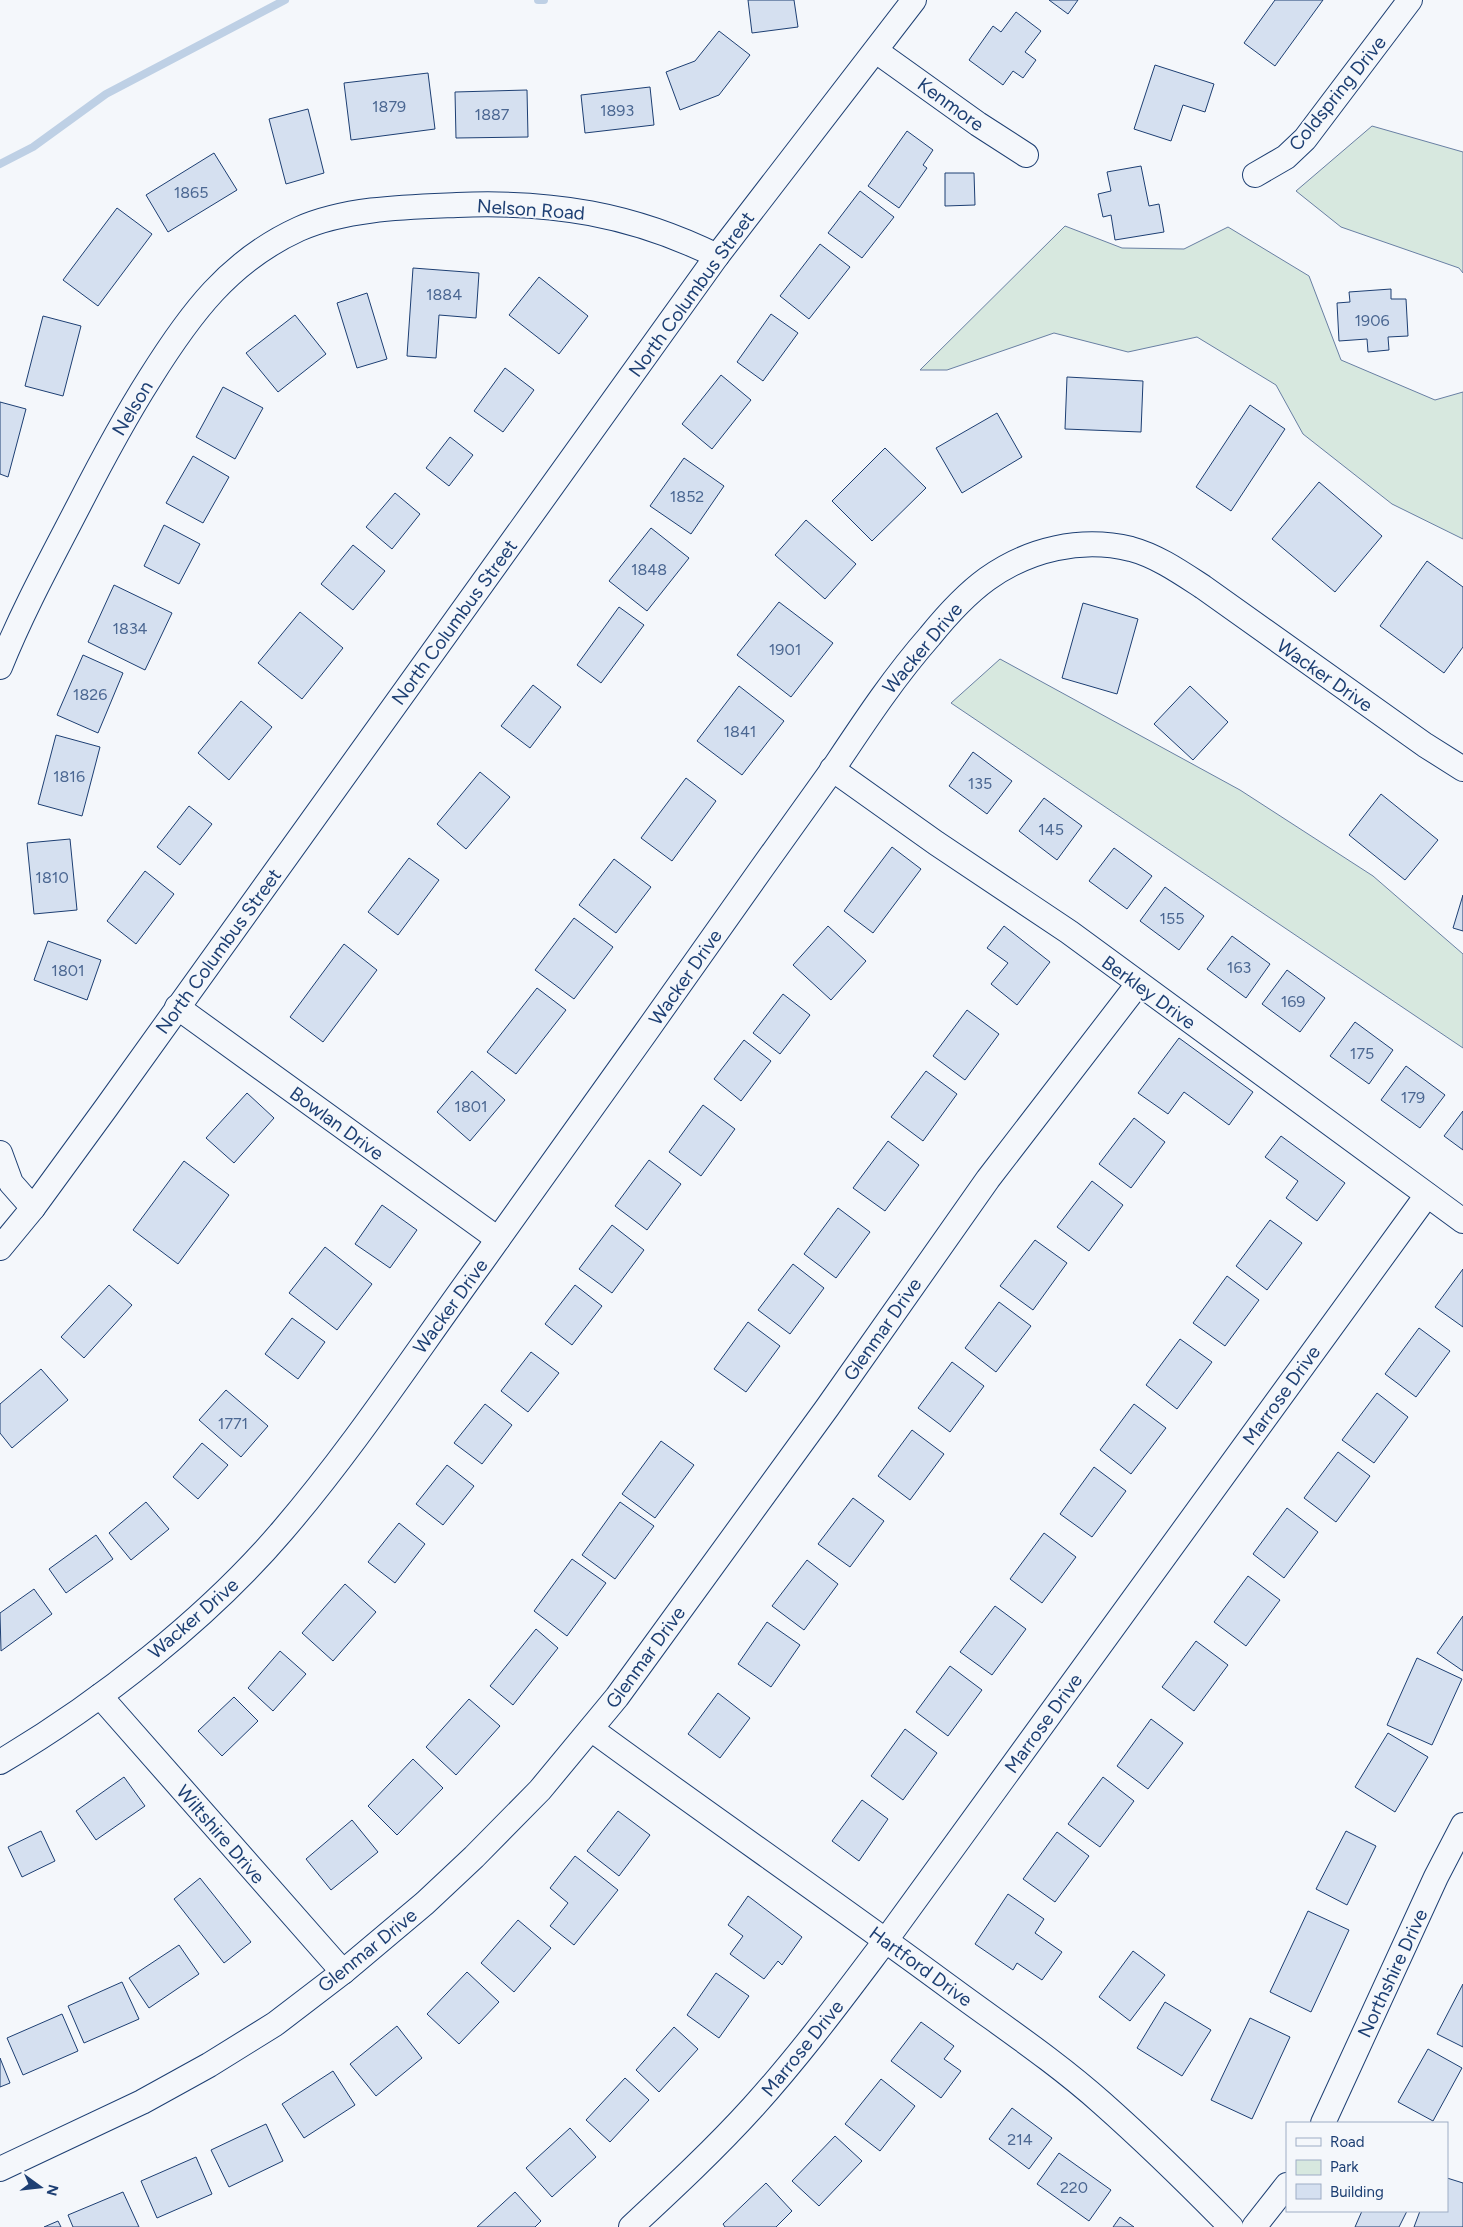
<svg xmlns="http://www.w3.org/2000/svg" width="1463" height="2227" font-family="Figtree,sans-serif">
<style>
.green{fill:#d7e8df;stroke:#687fa3}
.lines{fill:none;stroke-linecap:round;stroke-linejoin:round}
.stream{stroke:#bed0e5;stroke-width:8}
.building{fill:#d5e0f0;stroke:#1d3f73}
.minor-casing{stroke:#1d3f73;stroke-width:26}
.minor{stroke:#f4f7fb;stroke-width:24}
.labels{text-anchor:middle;stroke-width:4;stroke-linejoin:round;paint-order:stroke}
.number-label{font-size:16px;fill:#4b6792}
.street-label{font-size:19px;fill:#1d3f73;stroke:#f4f7fb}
</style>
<rect width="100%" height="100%" fill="#f4f7fb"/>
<g class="green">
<polygon points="1372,126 1463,152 1463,273 1459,268 1341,227 1296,191"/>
<polygon points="1065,226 1122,248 1184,249 1228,227 1309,276 1341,360 1435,400 1463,392 1463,539 1392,504 1303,434 1276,385 1197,337 1128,352 1054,333 947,370 920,370"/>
<polygon points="1000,659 1240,790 1373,876 1463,954 1463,1048 951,703"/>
</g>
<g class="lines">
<g class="stream">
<polyline points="538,0 544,0"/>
<polyline points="0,164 33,147 106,94 285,0"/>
</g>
</g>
<g class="building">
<polygon points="748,0 794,0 798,27 752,33"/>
<polygon points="1049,0 1078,0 1068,14"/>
<polygon points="1275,0 1323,0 1275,66 1244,43"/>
<polygon points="1016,12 1041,31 1025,52 1036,60 1023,78 1013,71 1003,85 969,60 993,26 1001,32"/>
<polygon points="719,31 750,55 719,95 680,110 666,72 695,61"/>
<polygon points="1155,65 1214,84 1205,112 1183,105 1171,141 1134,129"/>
<polygon points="428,73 435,129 351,140 344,83"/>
<polygon points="650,87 654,125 585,133 581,95"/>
<polygon points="527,90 528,137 456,138 455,92"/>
<polygon points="308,109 324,173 286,184 269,119"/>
<polygon points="907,131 933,150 923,165 927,168 899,208 868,186"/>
<polygon points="214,153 237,190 168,232 146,195"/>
<polygon points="1141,166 1149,206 1159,204 1164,232 1115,240 1111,215 1103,217 1098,194 1111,191 1107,172"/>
<polygon points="945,173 974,173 975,205 945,206"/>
<polygon points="860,191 894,217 862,258 828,233"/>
<polygon points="117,208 152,234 98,306 63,280"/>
<polygon points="820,244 850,267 809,319 780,296"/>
<polygon points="413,268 479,273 476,318 439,315 436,358 407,356"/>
<polygon points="539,277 588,316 559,354 509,315"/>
<polygon points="1391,289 1391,299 1406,299 1408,336 1388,337 1389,350 1368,352 1367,339 1339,341 1337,303 1350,302 1349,292"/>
<polygon points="367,293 387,359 357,368 337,303"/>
<polygon points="771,314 798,333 763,381 737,362"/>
<polygon points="295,315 326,354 278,392 246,353"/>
<polygon points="43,316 81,326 63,396 25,386"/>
<polygon points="505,368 534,390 503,432 474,411"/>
<polygon points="721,375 751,400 712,449 682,424"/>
<polygon points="1067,377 1143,381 1141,432 1065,429"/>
<polygon points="223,387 263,408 235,459 196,437"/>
<polygon points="0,402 26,409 8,477 0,474"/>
<polygon points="1250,405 1285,429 1231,511 1196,487"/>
<polygon points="997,413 1022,457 962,493 936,448"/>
<polygon points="450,437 473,455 449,486 426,468"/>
<polygon points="885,448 926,488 872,541 832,501"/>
<polygon points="193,456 229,477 203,523 166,503"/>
<polygon points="684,458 724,486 691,534 650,506"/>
<polygon points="1319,482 1382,536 1335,592 1272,539"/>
<polygon points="395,493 420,514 392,549 366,527"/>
<polygon points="806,520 856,564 825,599 775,555"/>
<polygon points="164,525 200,544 179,584 144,566"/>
<polygon points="651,528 689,558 647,611 609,581"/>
<polygon points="353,545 385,571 353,610 321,584"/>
<polygon points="1427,561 1463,587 1463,647 1444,673 1380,626"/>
<polygon points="114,585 172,613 145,670 88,642"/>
<polygon points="779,602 833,643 791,697 737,655"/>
<polygon points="1083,603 1138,619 1117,694 1062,678"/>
<polygon points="619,607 644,625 601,683 577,665"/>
<polygon points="300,612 343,648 302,699 258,663"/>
<polygon points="83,655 123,673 98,733 57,715"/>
<polygon points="533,685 561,707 530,748 501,726"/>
<polygon points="739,686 784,721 742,775 697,741"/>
<polygon points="1190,686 1228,722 1193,760 1154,724"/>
<polygon points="241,701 272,727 229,780 198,753"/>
<polygon points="56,735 100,747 82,816 38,804"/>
<polygon points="973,752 1012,781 987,814 949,786"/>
<polygon points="480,772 510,797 466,849 437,824"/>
<polygon points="686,778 716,801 672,861 641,838"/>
<polygon points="1381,794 1438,840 1405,880 1349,835"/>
<polygon points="1044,798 1082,826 1057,860 1019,831"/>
<polygon points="189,806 212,824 180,865 157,847"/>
<polygon points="70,839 77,910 34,914 27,843"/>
<polygon points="892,847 921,869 873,933 844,911"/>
<polygon points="1114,848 1152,876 1127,909 1089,881"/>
<polygon points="409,858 439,880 398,935 368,912"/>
<polygon points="614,859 651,887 616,933 579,905"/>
<polygon points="145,871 174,894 136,944 107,921"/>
<polygon points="1165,887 1204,916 1179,950 1140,921"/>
<polygon points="1463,895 1463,931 1453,928"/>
<polygon points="574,918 613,947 574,999 535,970"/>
<polygon points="828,926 866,961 831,1000 793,965"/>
<polygon points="1004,926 1050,962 1017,1005 991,984 1008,963 987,948"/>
<polygon points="1232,936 1270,964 1246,998 1207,969"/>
<polygon points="48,941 101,960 87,1000 34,980"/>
<polygon points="344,944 377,970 323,1042 290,1017"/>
<polygon points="1287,970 1325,998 1300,1032 1262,1004"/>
<polygon points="537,988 566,1010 516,1074 487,1052"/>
<polygon points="783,994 810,1015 780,1054 753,1033"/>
<polygon points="967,1010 999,1034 965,1080 933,1056"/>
<polygon points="1355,1022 1393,1050 1369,1084 1330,1056"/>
<polygon points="1179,1038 1253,1092 1229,1125 1184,1092 1168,1114 1138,1093"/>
<polygon points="744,1040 771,1061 741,1101 714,1079"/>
<polygon points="1406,1066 1445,1095 1420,1128 1381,1100"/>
<polygon points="472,1071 505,1100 470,1141 437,1112"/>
<polygon points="926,1071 957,1094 923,1141 891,1117"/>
<polygon points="247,1093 274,1118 234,1163 206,1138"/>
<polygon points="703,1105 735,1129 701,1176 669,1152"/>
<polygon points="1463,1111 1463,1150 1444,1136"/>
<polygon points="1134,1118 1165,1142 1131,1188 1099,1164"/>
<polygon points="1281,1136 1345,1183 1317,1221 1286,1198 1298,1181 1265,1157"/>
<polygon points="888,1141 919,1165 885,1211 853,1188"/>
<polygon points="649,1160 681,1184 647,1230 615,1206"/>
<polygon points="184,1161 229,1195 178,1264 133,1230"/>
<polygon points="1092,1181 1123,1205 1089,1251 1057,1227"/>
<polygon points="382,1205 417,1230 390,1268 355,1244"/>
<polygon points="838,1208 870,1232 836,1278 804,1254"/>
<polygon points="1270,1220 1302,1243 1267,1290 1236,1266"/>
<polygon points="612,1225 644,1250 612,1293 579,1269"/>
<polygon points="1035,1240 1067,1263 1033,1310 1000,1286"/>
<polygon points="325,1247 372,1284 337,1330 289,1293"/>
<polygon points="793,1264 824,1288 790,1334 758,1310"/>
<polygon points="1463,1269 1463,1327 1435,1307"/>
<polygon points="1227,1276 1259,1300 1225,1346 1193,1323"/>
<polygon points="109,1285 132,1305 84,1358 61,1337"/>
<polygon points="575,1285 602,1306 572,1345 545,1324"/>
<polygon points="999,1302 1031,1326 996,1372 965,1348"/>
<polygon points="292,1318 325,1342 298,1379 265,1354"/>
<polygon points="748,1322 780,1346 746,1392 714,1369"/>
<polygon points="1419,1328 1450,1351 1416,1397 1385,1374"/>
<polygon points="1180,1339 1212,1362 1177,1409 1146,1385"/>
<polygon points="531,1352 559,1373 528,1412 501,1391"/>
<polygon points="952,1362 984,1386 950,1432 918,1408"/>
<polygon points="41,1369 68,1400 12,1448 0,1433 0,1404"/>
<polygon points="226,1390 268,1426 241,1457 199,1420"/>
<polygon points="1377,1393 1408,1417 1374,1463 1342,1440"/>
<polygon points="485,1404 512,1425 482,1464 454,1443"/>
<polygon points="1134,1404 1166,1428 1131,1474 1100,1450"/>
<polygon points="912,1430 944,1454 910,1500 878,1476"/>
<polygon points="661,1441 694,1465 655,1518 622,1494"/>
<polygon points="202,1443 228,1465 198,1499 173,1477"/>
<polygon points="1338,1452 1370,1476 1336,1522 1304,1498"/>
<polygon points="447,1465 474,1486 443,1525 416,1504"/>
<polygon points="1094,1467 1126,1491 1092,1537 1060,1514"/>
<polygon points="853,1498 884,1521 850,1567 818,1544"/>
<polygon points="146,1502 169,1529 131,1560 109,1533"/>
<polygon points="620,1502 654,1526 615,1579 582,1555"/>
<polygon points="1287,1508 1318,1532 1284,1578 1253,1554"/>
<polygon points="399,1523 425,1544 395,1583 368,1562"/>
<polygon points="1044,1533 1076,1557 1042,1603 1010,1579"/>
<polygon points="96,1535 113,1559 66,1593 49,1569"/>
<polygon points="572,1559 606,1583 567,1636 534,1611"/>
<polygon points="807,1560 838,1584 804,1630 772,1606"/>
<polygon points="1248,1576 1280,1600 1246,1646 1214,1622"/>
<polygon points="345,1584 376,1612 333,1661 302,1633"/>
<polygon points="34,1589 52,1614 1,1651 0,1613"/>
<polygon points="995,1606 1026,1629 992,1675 960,1652"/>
<polygon points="1463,1616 1463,1671 1437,1653"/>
<polygon points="767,1622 800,1645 771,1687 738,1664"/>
<polygon points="536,1629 558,1648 513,1705 490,1686"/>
<polygon points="1196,1641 1228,1665 1194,1711 1162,1687"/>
<polygon points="280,1651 306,1674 273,1711 248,1688"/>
<polygon points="1417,1658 1462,1679 1432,1745 1387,1725"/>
<polygon points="950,1666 982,1690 948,1736 916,1712"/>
<polygon points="718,1693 750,1718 720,1758 688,1734"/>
<polygon points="234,1697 258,1721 222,1756 198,1731"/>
<polygon points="469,1699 500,1726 456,1775 426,1747"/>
<polygon points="1151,1719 1183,1743 1148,1789 1117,1766"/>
<polygon points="905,1729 937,1753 903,1800 871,1776"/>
<polygon points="1388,1733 1428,1757 1395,1812 1355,1787"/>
<polygon points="413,1759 443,1788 397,1835 368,1806"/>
<polygon points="124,1777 145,1806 96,1840 76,1811"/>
<polygon points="1103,1777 1134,1801 1100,1847 1068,1824"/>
<polygon points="862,1800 888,1819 859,1861 832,1841"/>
<polygon points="618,1811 650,1835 619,1876 587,1851"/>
<polygon points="352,1820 378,1852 331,1890 306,1859"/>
<polygon points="41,1831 55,1861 22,1877 8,1847"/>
<polygon points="1346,1831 1376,1846 1347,1905 1316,1889"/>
<polygon points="1057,1832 1089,1856 1055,1902 1023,1879"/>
<polygon points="575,1856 618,1890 574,1945 550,1926 568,1903 550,1888"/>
<polygon points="200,1878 251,1942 224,1963 174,1899"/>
<polygon points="1008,1894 1044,1919 1035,1933 1062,1952 1042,1980 1017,1963 1013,1970 975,1944"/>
<polygon points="748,1896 802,1937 782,1965 778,1961 764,1979 730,1954 743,1936 728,1925"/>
<polygon points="1308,1911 1349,1930 1311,2012 1270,1992"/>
<polygon points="518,1920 551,1948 514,1992 481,1963"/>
<polygon points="179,1945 199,1974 149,2008 129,1978"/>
<polygon points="1133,1951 1165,1975 1130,2021 1099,1997"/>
<polygon points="467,1972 499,2002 459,2044 427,2014"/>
<polygon points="716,1973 749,1996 719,2038 687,2015"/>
<polygon points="122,1982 139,2019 84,2043 68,2006"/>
<polygon points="1463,1984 1463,2047 1437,2034"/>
<polygon points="1165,2002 1211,2030 1182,2076 1137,2048"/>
<polygon points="62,2014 78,2051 23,2075 7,2038"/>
<polygon points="1250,2018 1290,2037 1252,2119 1211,2100"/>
<polygon points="921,2022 954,2046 944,2059 961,2071 941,2098 891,2061"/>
<polygon points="397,2026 422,2058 376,2096 350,2064"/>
<polygon points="674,2027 698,2049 659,2092 636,2070"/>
<polygon points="1428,2049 1462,2068 1433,2121 1398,2102"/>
<polygon points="0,2058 10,2083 0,2087"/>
<polygon points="333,2071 355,2105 304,2138 282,2104"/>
<polygon points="625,2078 649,2100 610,2142 586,2120"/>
<polygon points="881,2079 915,2106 880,2151 845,2124"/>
<polygon points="1012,2108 1052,2138 1029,2169 989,2139"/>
<polygon points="266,2124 283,2161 229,2187 211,2150"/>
<polygon points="570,2128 596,2157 552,2197 526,2168"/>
<polygon points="835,2136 862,2161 819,2206 792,2181"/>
<polygon points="1059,2153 1111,2190 1089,2221 1037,2184"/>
<polygon points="196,2157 212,2194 157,2218 141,2181"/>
<polygon points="1447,2178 1463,2183 1463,2227 1414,2227 1420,2211 1447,2211"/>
<polygon points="766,2183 792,2211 776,2227 725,2227 723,2224"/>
<polygon points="123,2192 139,2227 73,2227 68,2215"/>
<polygon points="515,2192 541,2221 535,2227 477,2227"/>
<polygon points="1362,2211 1407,2211 1399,2227 1355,2227"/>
<polygon points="1120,2217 1134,2227 1113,2227"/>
<polygon points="58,2221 61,2227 44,2227"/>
</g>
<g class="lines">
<defs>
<g id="minor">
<polyline points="876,51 978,124 1026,155"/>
<polyline points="1255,175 1286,157 1305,139 1410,0"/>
<path d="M0,667c22,-55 51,-108 79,-162 22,-43 45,-86 71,-127 40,-64 79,-117 149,-149 47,-21 108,-22 158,-24 94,-4 175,9 260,51"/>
<polyline points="832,769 936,843 1069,932 1463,1221"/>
<polyline points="177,1007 498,1239"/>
<polyline points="0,1153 11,1183 33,1208"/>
<polyline points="0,1248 33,1208 106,1108 717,256 914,0"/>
<polyline points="100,1696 343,1972"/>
<path d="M591,1729c120,88 242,172 361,260 50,37 103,72 150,114 44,39 87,81 129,124"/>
<path d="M0,1762c100,-59 208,-144 283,-232 72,-84 133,-178 198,-267 94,-131 188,-263 281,-395 24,-34 49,-68 73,-102 30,-45 59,-89 95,-130 17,-21 35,-41 57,-57 42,-30 94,-42 144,-30 26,7 49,23 72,38l222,158 38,24"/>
<polyline points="1323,2123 1436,1877 1463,1825"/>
<polyline points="0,2169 142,2102 209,2065 275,2024 343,1972 425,1903 474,1857 540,1790 617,1697 827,1408 988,1179 1138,984"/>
<path d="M631,2227c42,-39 84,-78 122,-120 48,-53 90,-110 133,-167l541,-745"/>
<polyline points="1254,2227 1287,2185"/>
</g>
</defs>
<use href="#minor" class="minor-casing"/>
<use href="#minor" class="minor"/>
</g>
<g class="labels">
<g class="number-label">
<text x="389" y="112">1879</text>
<text x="617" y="116">1893</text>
<text x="492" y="120">1887</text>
<text x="191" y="198">1865</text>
<text x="444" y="300">1884</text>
<text x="1372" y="326">1906</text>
<text x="687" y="502">1852</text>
<text x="649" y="575">1848</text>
<text x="130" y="634">1834</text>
<text x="785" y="655">1901</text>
<text x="90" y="700">1826</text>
<text x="740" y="737">1841</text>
<text x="69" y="782">1816</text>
<text x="980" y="789">135</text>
<text x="1051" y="835">145</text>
<text x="52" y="883">1810</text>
<text x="1172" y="924">155</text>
<text x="1239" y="973">163</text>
<text x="68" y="976">1801</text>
<text x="1293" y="1007">169</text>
<text x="1362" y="1059">175</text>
<text x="1413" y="1103">179</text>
<text x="471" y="1112">1801</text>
<text x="233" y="1429">1771</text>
<text x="1020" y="2145">214</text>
<text x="1074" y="2193">220</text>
</g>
<g class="street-label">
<text transform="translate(1337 93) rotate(-51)" y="7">Coldspring Drive</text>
<text transform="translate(951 104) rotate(36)" y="7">Kenmore</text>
<text transform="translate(531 209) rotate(4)" y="7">Nelson Road</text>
<text transform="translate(691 294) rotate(-54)" y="7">North Columbus Street</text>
<text transform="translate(132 408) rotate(-59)" y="7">Nelson</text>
<text transform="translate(454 622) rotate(-54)" y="7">North Columbus Street</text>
<text transform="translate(922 648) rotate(-50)" y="7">Wacker Drive</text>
<text transform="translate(1325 675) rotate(35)" y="7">Wacker Drive</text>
<text transform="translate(218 951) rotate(-54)" y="7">North Columbus Street</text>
<text transform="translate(685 977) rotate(-55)" y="7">Wacker Drive</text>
<text transform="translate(1149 992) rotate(36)" y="7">Berkley Drive</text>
<text transform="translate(337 1123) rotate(36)" y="7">Bowlan Drive</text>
<text transform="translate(450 1306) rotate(-54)" y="7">Wacker Drive</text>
<text transform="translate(882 1329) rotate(-55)" y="7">Glenmar Drive</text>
<text transform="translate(1281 1395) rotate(-54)" y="7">Marrose Drive</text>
<text transform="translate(193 1618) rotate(-41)" y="7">Wacker Drive</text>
<text transform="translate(645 1657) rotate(-54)" y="7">Glenmar Drive</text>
<text transform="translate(1043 1723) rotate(-54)" y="7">Marrose Drive</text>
<text transform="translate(221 1834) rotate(49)" y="7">Wiltshire Drive</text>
<text transform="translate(367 1950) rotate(-39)" y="7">Glenmar Drive</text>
<text transform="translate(921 1966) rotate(36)" y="7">Hartford Drive</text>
<text transform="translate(1392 1973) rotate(-65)" y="7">Northshire Drive</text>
<text transform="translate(802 2048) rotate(-51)" y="7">Marrose Drive</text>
</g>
</g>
<rect x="1286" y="2122" width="162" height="90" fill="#f4f7fb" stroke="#9eadc5"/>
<rect x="1296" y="2138" width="25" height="8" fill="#f4f7fb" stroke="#9eadc5"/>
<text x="1330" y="2147" font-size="15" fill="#1d3f73">Road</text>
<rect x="1296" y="2160" width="25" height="15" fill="#d7e8df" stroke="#9eadc5"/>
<text x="1330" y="2172" font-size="15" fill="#1d3f73">Park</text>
<rect x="1296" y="2184" width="25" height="15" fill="#d5e0f0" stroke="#9eadc5"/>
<text x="1330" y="2197" font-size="15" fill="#1d3f73">Building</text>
<g transform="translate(40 2187) rotate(105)" stroke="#f4f7fb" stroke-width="4" paint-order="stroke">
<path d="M0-4L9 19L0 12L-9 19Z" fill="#1d3f73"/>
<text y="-8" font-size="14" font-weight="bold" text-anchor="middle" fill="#1d3f73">N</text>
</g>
</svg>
